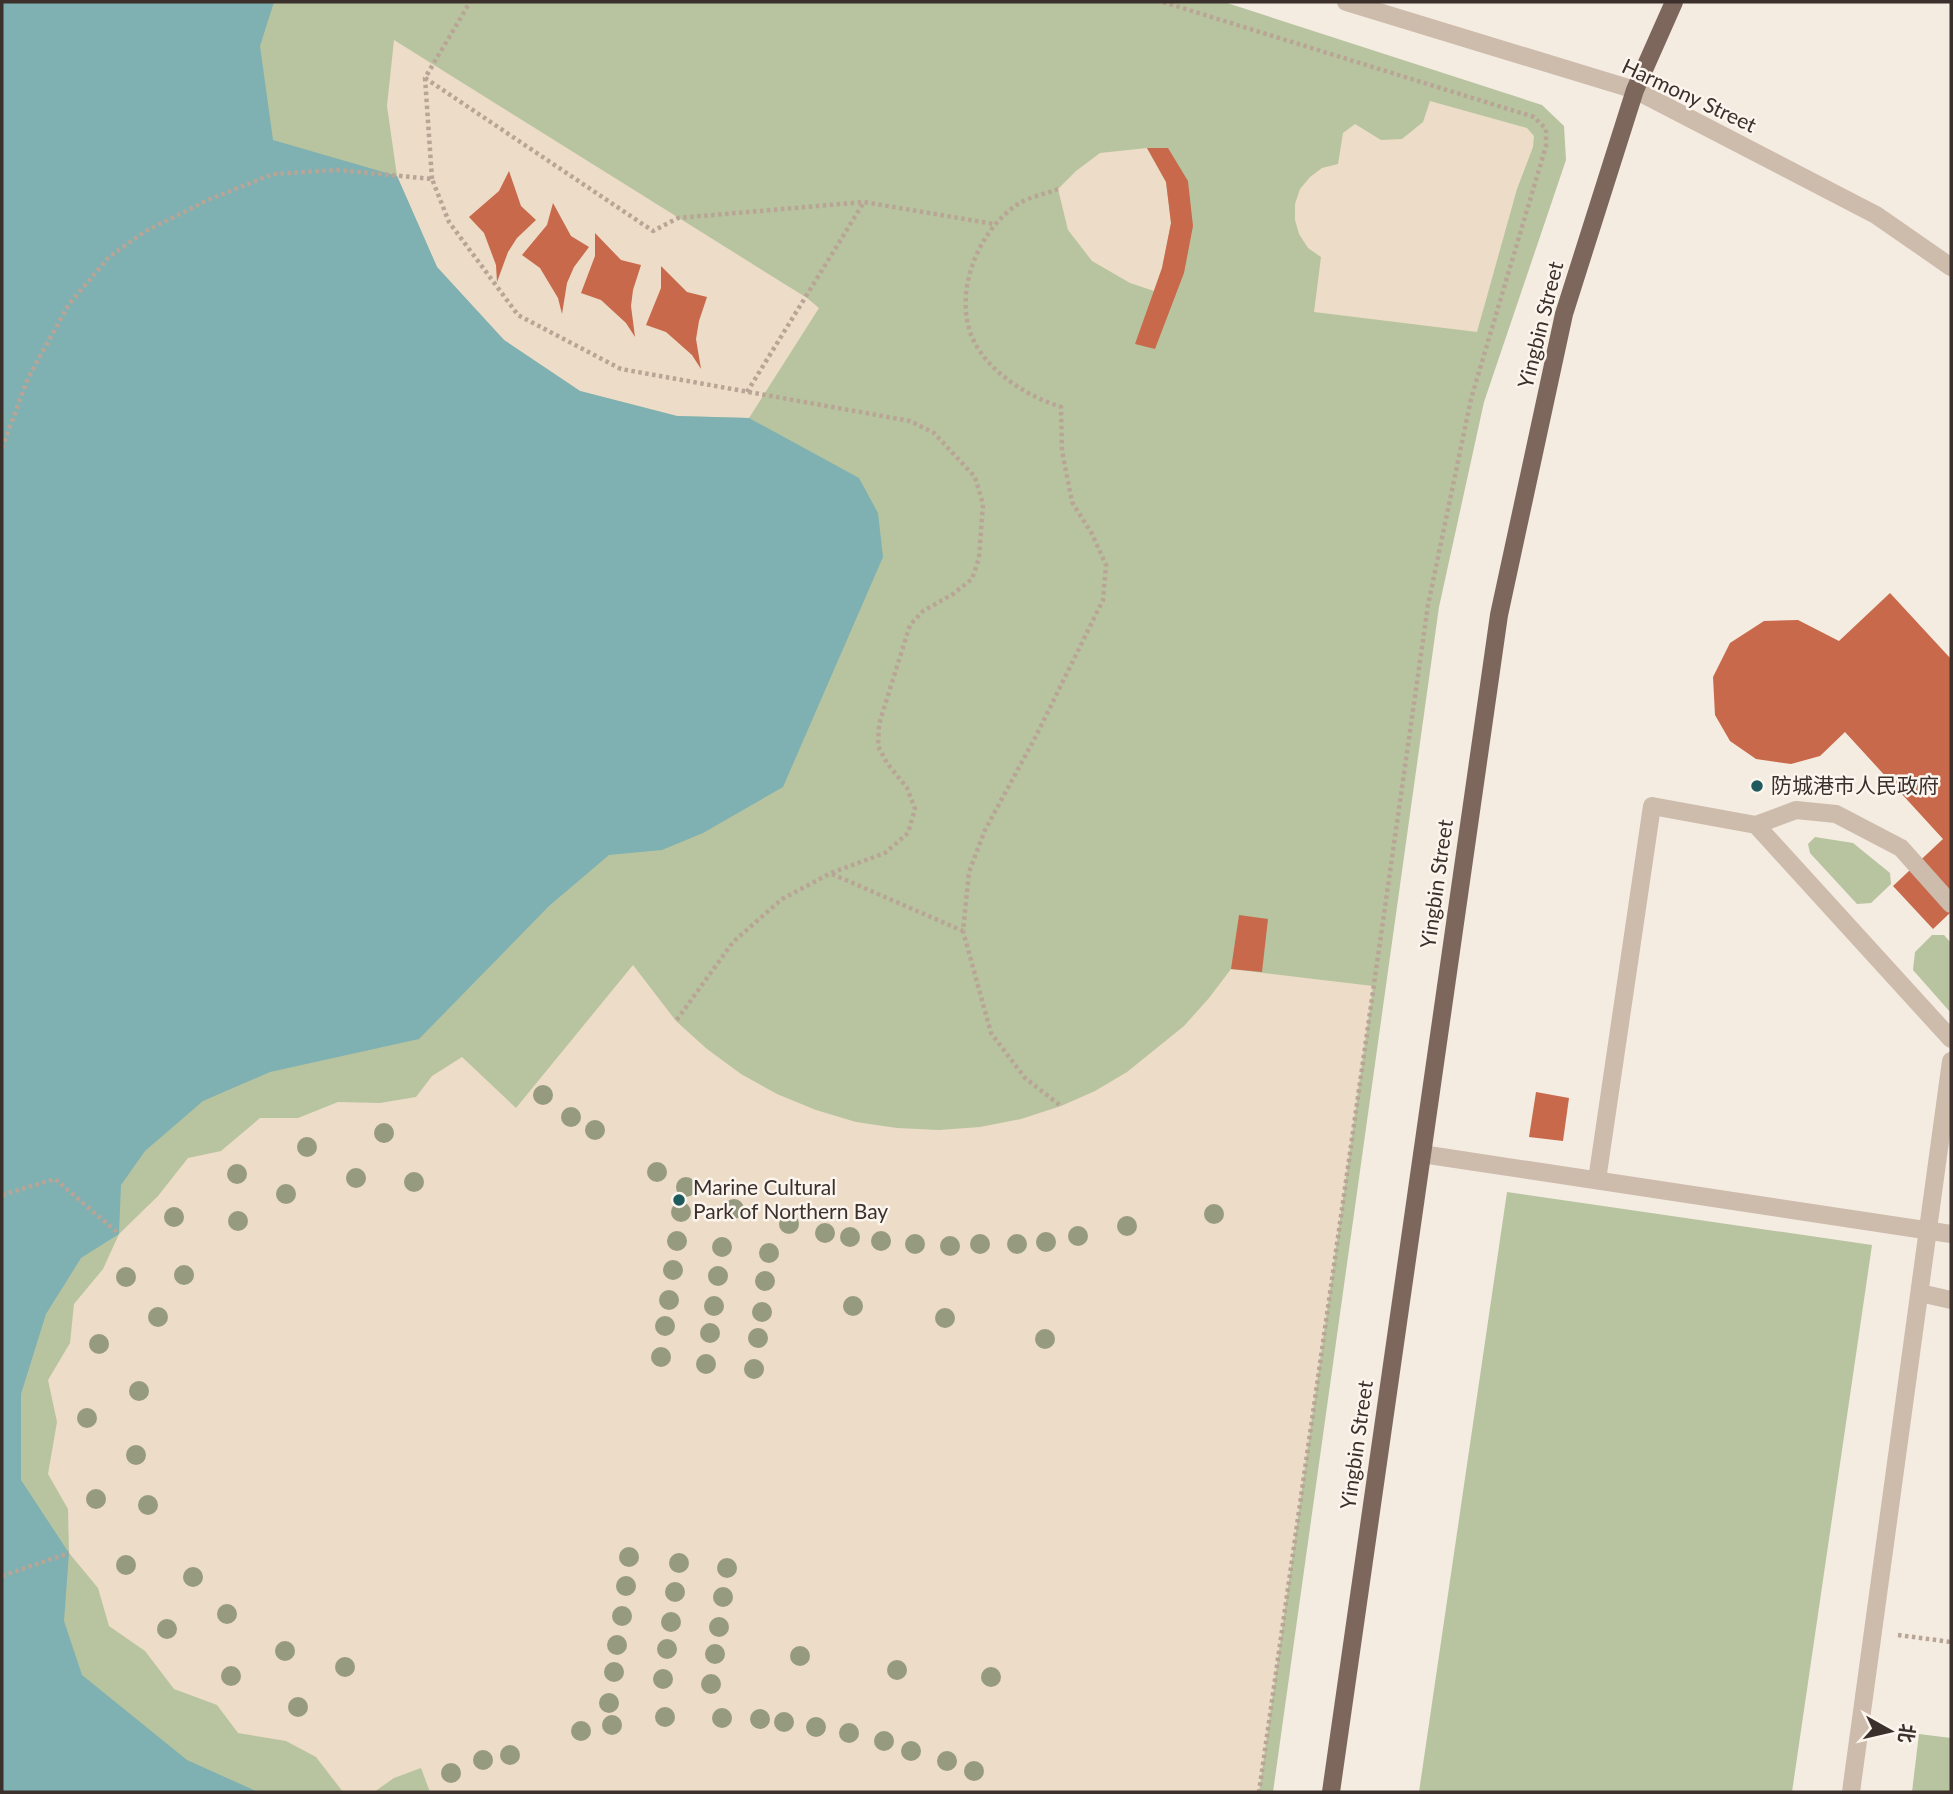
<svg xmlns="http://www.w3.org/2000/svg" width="1953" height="1794" font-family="Lato,'Noto Sans SC',sans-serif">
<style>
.green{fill:#b8c4a0}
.plaza{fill:#ecdcc8}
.water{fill:#7fb0b2}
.building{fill:#c8694b}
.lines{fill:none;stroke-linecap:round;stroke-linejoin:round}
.path{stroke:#b9a596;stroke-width:4.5;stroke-dasharray:3.5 3.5;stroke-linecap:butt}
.minor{stroke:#cdbbac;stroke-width:18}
.major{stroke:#7d675c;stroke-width:18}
.tree{fill:#969b7f}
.poi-dot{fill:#1f5a5e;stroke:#fbf5ee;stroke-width:2.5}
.labels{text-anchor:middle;stroke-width:5;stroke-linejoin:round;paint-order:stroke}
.street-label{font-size:21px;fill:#3b302b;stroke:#fbf5ee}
.poi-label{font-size:21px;fill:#3b302b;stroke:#fbf5ee;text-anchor:start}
</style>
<rect width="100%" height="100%" fill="#f4ebe1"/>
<g class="green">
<polygon points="2,2 1224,2 1542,105 1564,126 1566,160 1484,402 1439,607 1273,1792 2,1792"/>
<polygon points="1815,837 1853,843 1890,873 1891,884 1871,903 1857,904 1810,853 1808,844"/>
<polygon points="1932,935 1944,935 1951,943 1951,1013 1913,970 1915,952"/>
<polygon points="1507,1192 1872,1245 1792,1792 1419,1792"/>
<polygon points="1919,1734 1951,1738 1951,1792 1912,1792"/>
</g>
<g class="plaza">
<polygon points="394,40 807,298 819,308 749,418 677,416 580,391 504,340 437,267 397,176 387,106"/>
<polygon points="1430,101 1527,128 1534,136 1533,147 1517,189 1477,332 1314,312 1321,257 1308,248 1299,234 1295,220 1295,204 1300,189 1310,177 1322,168 1338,164 1343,133 1355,124 1381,140 1402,139 1423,122"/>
<polygon points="1147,148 1166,182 1171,223 1162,268 1154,291 1130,283 1092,261 1068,230 1058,189 1076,171 1100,153"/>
<polygon points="633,965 676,1021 707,1049 741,1074 777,1094 816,1110 856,1122 897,1128 939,1130 980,1127 1021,1119 1061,1106 1095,1091 1127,1072 1184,1026 1209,998 1231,969 1373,986 1259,1792 430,1792 421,1768 394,1778 374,1792 343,1792 316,1757 286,1741 238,1733 217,1705 174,1689 145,1651 109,1626 98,1588 69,1553 68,1509 48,1474 57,1422 48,1380 70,1343 74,1304 103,1269 119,1234 158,1196 188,1158 221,1151 260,1118 298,1118 338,1102 380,1103 416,1097 432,1076 462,1057 516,1108"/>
</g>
<polygon class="water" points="2,2 274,2 260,46 273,140 397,176 437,267 504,340 580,391 677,416 749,418 859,478 878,513 883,557 783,787 703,833 662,850 609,855 549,906 419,1039 270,1072 203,1101 145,1151 121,1185 119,1234 81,1258 46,1314 21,1394 21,1480 69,1553 64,1621 82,1675 187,1760 258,1792 2,1792"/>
<g class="building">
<polygon points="1147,148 1168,148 1188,181 1193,226 1184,273 1155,349 1135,344 1162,268 1171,223 1166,182"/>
<polygon points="509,171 521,206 536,220 517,238 508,252 497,282 496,265 484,233 469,217 499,191"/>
<polygon points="553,203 571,236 589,247 574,267 567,283 562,314 558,298 540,268 522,255 547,225"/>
<polygon points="595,233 621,260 641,265 633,290 631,306 635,337 626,323 601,300 581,293 595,256"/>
<polygon points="661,266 687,292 707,297 699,321 696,339 701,369 692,355 666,332 646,325 661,288"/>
<polygon points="1890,593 1951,659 1951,912 1933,929 1893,886 1943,839 1845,732 1820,756 1791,764 1756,759 1730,741 1715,715 1713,677 1730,643 1764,621 1798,620 1839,641"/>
<polygon points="1239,915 1268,919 1262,972 1231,969"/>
<polygon points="1536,1092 1569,1098 1563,1141 1529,1137"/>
</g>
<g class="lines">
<g class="path">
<polyline points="1163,2 1534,117 1546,129 1546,146 1471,399 1428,605 1259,1792"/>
<polyline points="425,78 653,231 678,218 864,202 994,224"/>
<polyline points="432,179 425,78 470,2"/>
<path d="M1058,189c-13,5 -29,8 -40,15 -43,28 -70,100 -39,146 19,28 51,47 82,57l1,44 10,51 20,32 14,31 -3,35 -67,136 -51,94 -16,42 -6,59 28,102 34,45 36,28"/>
<polyline points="747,392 864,202"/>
<polyline points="2,448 28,378 69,304 109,257 144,232 208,200 273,174 338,170 432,179 449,222 518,315 621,369 910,421 934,433 975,477 983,504 979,558 972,579 953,594 923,611 910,625 879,724 878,746 887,763 907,788 915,809 908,833 885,853 831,873 782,899 733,942 676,1021"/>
<polyline points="832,874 963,931"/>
<polyline points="2,1195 55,1179 119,1234"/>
<polyline points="2,1576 69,1553"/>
<polyline points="1898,1635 1951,1642"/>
</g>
<g class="minor">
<polyline points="1346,2 1635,90 1876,215 1951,267"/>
<polyline points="1756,825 1796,810 1836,814 1901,848 1951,904"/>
<polyline points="1422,1154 1951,1234"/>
<polyline points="1597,1180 1652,806 1756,825 1951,1039"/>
<polyline points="1920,1293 1951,1300"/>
<polyline points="1851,1792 1951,1061"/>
</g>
<polyline class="major" points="1331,1792 1499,615 1564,314 1635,90 1674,2"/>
</g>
<g class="tree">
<circle cx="543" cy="1095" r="10"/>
<circle cx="571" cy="1117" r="10"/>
<circle cx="595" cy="1130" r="10"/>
<circle cx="384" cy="1133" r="10"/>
<circle cx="307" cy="1147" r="10"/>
<circle cx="657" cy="1172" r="10"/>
<circle cx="237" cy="1174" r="10"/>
<circle cx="356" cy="1178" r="10"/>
<circle cx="414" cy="1182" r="10"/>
<circle cx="686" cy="1187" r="10"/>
<circle cx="286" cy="1194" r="10"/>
<circle cx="734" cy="1209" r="10"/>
<circle cx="681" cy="1212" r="10"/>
<circle cx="1214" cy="1214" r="10"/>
<circle cx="174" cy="1217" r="10"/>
<circle cx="238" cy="1221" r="10"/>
<circle cx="789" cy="1224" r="10"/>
<circle cx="1127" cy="1226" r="10"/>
<circle cx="825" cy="1233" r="10"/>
<circle cx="1078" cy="1236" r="10"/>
<circle cx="850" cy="1237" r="10"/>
<circle cx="677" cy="1241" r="10"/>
<circle cx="881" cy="1241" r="10"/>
<circle cx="1046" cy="1242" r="10"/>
<circle cx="915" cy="1244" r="10"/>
<circle cx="980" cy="1244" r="10"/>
<circle cx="1017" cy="1244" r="10"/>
<circle cx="950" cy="1246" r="10"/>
<circle cx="722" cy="1247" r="10"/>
<circle cx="769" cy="1253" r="10"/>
<circle cx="673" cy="1270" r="10"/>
<circle cx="184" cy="1275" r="10"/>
<circle cx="718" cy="1276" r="10"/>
<circle cx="126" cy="1277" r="10"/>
<circle cx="765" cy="1281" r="10"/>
<circle cx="669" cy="1300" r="10"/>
<circle cx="714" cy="1306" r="10"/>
<circle cx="853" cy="1306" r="10"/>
<circle cx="762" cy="1312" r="10"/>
<circle cx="158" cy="1317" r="10"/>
<circle cx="945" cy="1318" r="10"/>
<circle cx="665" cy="1326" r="10"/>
<circle cx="710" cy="1333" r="10"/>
<circle cx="758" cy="1338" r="10"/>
<circle cx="1045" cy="1339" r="10"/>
<circle cx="99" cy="1344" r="10"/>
<circle cx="661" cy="1357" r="10"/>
<circle cx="706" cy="1364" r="10"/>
<circle cx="754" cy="1369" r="10"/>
<circle cx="139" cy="1391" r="10"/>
<circle cx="87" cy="1418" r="10"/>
<circle cx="136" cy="1455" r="10"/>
<circle cx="96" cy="1499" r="10"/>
<circle cx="148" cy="1505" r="10"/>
<circle cx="629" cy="1557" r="10"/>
<circle cx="679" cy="1563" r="10"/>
<circle cx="126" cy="1565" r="10"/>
<circle cx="727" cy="1568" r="10"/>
<circle cx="193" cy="1577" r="10"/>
<circle cx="626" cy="1586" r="10"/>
<circle cx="675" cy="1592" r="10"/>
<circle cx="723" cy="1597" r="10"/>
<circle cx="227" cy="1614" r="10"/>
<circle cx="622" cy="1616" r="10"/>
<circle cx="671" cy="1622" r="10"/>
<circle cx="719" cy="1627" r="10"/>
<circle cx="167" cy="1629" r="10"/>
<circle cx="617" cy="1645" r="10"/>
<circle cx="667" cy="1649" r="10"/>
<circle cx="285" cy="1651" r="10"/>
<circle cx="715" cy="1654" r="10"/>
<circle cx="800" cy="1656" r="10"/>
<circle cx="345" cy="1667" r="10"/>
<circle cx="897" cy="1670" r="10"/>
<circle cx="614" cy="1672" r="10"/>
<circle cx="231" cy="1676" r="10"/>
<circle cx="991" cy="1677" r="10"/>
<circle cx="663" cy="1679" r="10"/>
<circle cx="711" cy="1684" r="10"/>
<circle cx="609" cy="1703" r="10"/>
<circle cx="298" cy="1707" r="10"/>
<circle cx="665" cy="1717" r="10"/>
<circle cx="722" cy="1718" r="10"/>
<circle cx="760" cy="1719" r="10"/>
<circle cx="784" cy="1722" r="10"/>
<circle cx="612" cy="1725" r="10"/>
<circle cx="816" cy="1727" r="10"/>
<circle cx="581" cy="1731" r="10"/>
<circle cx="849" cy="1733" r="10"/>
<circle cx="884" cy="1741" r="10"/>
<circle cx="911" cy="1751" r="10"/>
<circle cx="510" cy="1755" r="10"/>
<circle cx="483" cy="1760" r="10"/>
<circle cx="947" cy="1761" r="10"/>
<circle cx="974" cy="1771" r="10"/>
<circle cx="451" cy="1773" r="10"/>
</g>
<g class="poi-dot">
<circle cx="1757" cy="786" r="7"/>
<circle cx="679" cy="1200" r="7"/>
</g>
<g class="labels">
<g class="street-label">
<text transform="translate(1689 96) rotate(25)" y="7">Harmony Street</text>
<text transform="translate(1541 325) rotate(-76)" y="7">Yingbin Street</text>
<text transform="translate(1437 884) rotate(-82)" y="7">Yingbin Street</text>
<text transform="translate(1357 1445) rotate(-82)" y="7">Yingbin Street</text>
</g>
<g class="poi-label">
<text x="1771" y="793">防城港市人民政府</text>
<text x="693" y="1195">Marine Cultural<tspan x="693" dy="24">Park of Northern Bay</tspan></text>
</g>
</g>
<rect width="1953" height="1794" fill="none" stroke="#3b302b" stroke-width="7"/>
<g transform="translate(1890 1731) rotate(98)" stroke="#fbf5ee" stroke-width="5" paint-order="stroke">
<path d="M0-5L12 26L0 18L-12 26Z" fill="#3b302b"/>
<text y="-10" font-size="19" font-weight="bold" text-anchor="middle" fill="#3b302b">北</text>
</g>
</svg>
